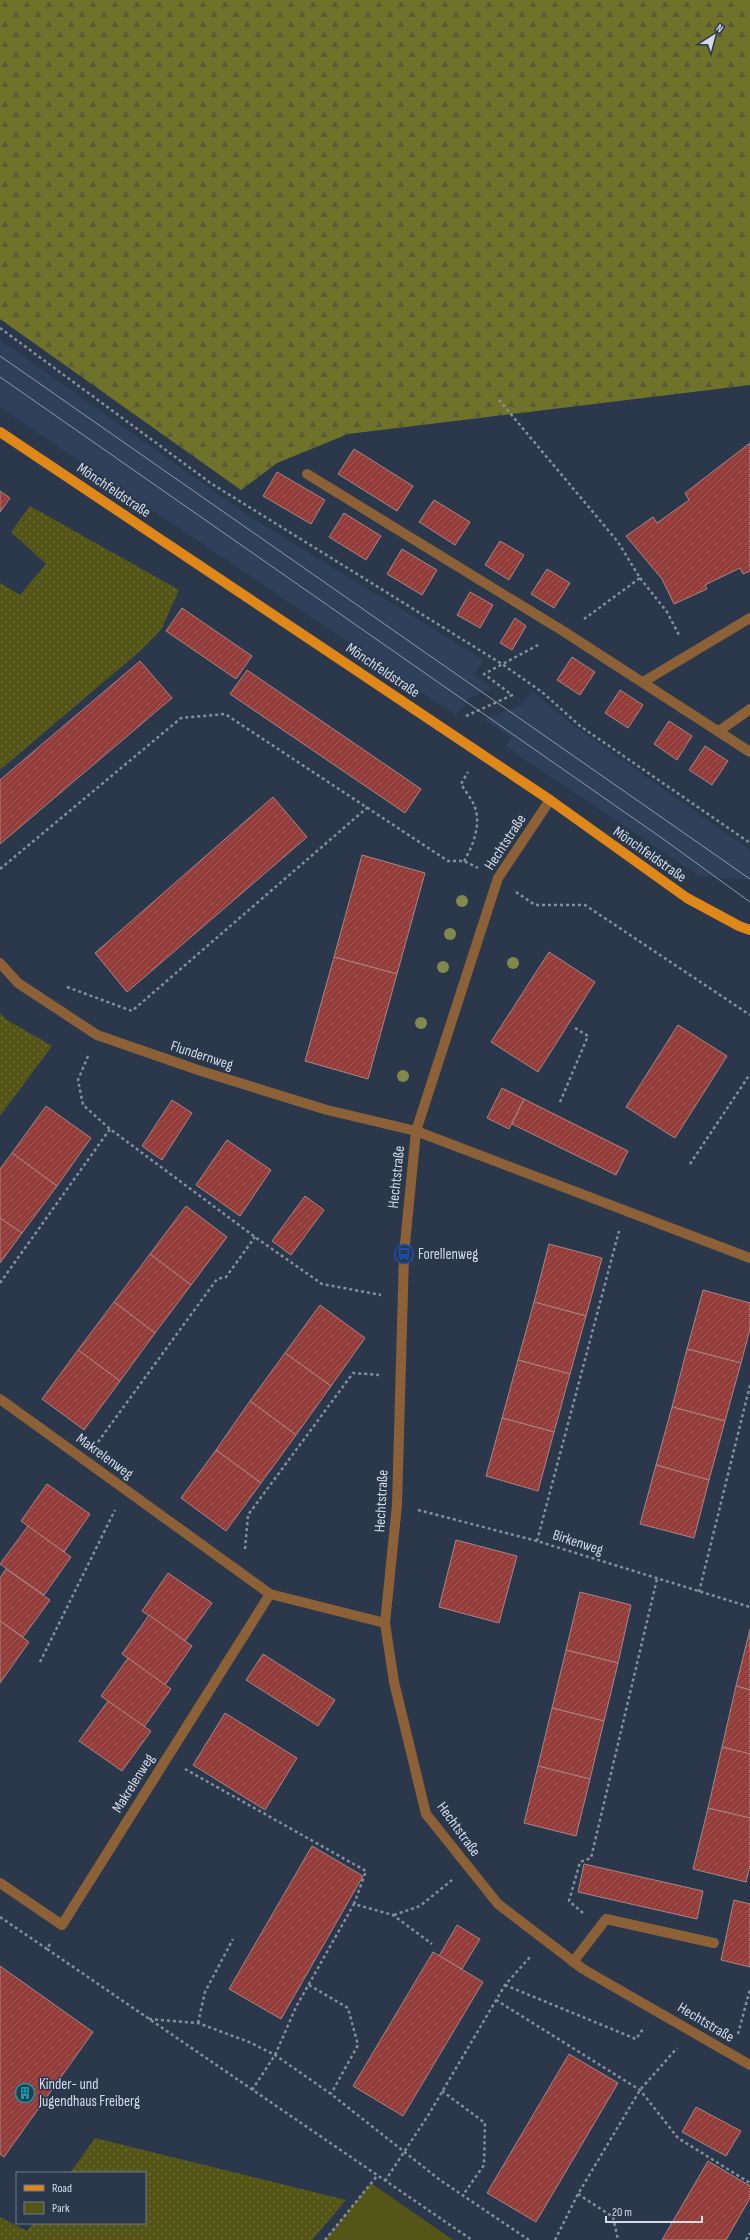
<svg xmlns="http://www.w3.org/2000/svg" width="750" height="2240" font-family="'Sofia Sans Condensed',sans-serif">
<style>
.built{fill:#2f405a}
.grass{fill:url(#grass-dots)}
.forest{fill:url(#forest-firs)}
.green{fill:#545617}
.building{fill:url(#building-hatch);stroke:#a68684}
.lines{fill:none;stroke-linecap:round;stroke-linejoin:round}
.path{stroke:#848f9f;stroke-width:2.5;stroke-dasharray:3 3;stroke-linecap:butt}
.minor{stroke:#8d6137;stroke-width:10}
.major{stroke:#e0871a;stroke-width:10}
.tram{stroke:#8e98a8;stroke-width:1}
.tree{fill:#818a4d}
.labels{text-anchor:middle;stroke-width:3;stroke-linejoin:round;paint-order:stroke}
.street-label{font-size:15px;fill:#d3dbe8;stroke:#2b384c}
.poi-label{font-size:15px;fill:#d3dbe8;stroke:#2b384c;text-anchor:start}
</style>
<defs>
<pattern id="grass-dots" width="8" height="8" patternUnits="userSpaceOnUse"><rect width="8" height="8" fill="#545617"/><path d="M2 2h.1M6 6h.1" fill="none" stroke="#6c6e39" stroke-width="1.8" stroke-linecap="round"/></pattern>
<pattern id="forest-firs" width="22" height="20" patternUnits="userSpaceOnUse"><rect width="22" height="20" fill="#6f7229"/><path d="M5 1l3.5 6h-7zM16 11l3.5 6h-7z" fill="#595c36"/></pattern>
<pattern id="building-hatch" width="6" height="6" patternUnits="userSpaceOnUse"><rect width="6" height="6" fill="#943c3a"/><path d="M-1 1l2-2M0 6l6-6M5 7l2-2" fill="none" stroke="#a25856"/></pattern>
</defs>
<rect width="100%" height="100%" fill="#2b384c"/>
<g class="built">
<polygon points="0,340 255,520 484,660 474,675 492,688 468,699 456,715 0,407"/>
<polygon points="532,691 577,728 750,850 750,880 699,876 505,746 511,738 484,719 521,705"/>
</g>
<g class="grass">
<polygon points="30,506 179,590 161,630 140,651 0,770 0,583 20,595 46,564 11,532"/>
<polygon points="0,1013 7,1020 52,1046 0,1116"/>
<polygon points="95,2138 346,2200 312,2240 0,2240 0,2217 27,2231 33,2223 145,2223 145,2173 70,2173"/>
</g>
<polygon class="forest" points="0,0 750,0 750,385 348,434 277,463 241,490 0,319"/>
<polygon class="green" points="371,2183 453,2240 325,2240"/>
<g class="building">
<polygon points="750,443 750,571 743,574 740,568 705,585 707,589 674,604 662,579 626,536 653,517 657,523 689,500 685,493"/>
<polygon points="354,449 413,486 397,511 338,474"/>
<polygon points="277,472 325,500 311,524 263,496"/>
<polygon points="0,491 10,498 0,512"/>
<polygon points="434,500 470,522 455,545 419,522"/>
<polygon points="344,513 381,536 366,560 329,537"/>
<polygon points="500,541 524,555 509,580 485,565"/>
<polygon points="402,549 437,570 422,595 387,574"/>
<polygon points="547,569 570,583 554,608 531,594"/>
<polygon points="470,592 493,605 480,628 457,615"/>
<polygon points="182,608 252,656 236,679 166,631"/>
<polygon points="515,618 526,626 512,650 500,643"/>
<polygon points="572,657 595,672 580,695 557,680"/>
<polygon points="140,661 172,698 0,844 0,780"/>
<polygon points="247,670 421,789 405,813 230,694"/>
<polygon points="620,690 643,705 628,728 605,713"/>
<polygon points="669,721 692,736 677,760 654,744"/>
<polygon points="705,746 728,761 712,785 689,770"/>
<polygon points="273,797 307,837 127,992 95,953"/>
<polygon points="362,855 425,873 397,974 334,957"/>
<polygon points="549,952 595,982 538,1072 491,1042"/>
<polygon points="334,957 397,974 368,1079 305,1061"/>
<polygon points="678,1025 727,1056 675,1138 626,1107"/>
<polygon points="502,1088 524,1099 509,1129 487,1118"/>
<polygon points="524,1099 628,1151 616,1175 512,1124"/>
<polygon points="172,1100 192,1113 162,1160 142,1146"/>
<polygon points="46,1106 91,1138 57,1186 12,1153"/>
<polygon points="227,1140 271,1170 240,1216 196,1185"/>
<polygon points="12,1153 57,1186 22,1233 0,1218 0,1169"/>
<polygon points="305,1196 324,1210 291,1255 272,1241"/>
<polygon points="186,1206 227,1237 191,1285 150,1254"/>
<polygon points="0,1218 22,1233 0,1263"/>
<polygon points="549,1244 602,1258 586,1316 534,1302"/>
<polygon points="150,1254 191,1285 155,1333 114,1302"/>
<polygon points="703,1290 750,1303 750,1329 741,1363 687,1349"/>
<polygon points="114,1302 155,1333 120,1381 78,1350"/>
<polygon points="534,1302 586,1316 570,1374 518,1360"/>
<polygon points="320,1305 365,1338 331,1386 285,1353"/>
<polygon points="687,1349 741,1363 725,1421 672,1407"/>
<polygon points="78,1350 120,1381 84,1430 42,1399"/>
<polygon points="285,1353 331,1386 296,1435 250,1401"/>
<polygon points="518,1360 570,1374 554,1432 502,1418"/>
<polygon points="250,1401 296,1435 261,1483 216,1450"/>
<polygon points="672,1407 725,1421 709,1480 656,1465"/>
<polygon points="502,1418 554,1432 538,1491 486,1476"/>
<polygon points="216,1450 261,1483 226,1531 181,1498"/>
<polygon points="656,1465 709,1480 694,1538 640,1524"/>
<polygon points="47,1484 90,1514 64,1552 21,1521"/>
<polygon points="28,1526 71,1557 44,1595 0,1564"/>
<polygon points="456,1540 517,1556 499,1623 439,1607"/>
<polygon points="6,1569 50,1600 23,1637 0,1621 0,1578"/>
<polygon points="168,1573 212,1603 185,1641 142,1611"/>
<polygon points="580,1592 631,1605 618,1663 566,1650"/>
<polygon points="149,1615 192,1646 165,1685 122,1654"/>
<polygon points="0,1621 29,1642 0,1683"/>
<polygon points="750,1629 750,1690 736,1686"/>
<polygon points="566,1650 618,1663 604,1721 552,1708"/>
<polygon points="263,1654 335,1700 318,1726 246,1680"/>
<polygon points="128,1658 171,1689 144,1727 101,1696"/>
<polygon points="736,1686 750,1690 750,1754 722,1747"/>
<polygon points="108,1701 151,1731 122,1771 79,1741"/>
<polygon points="552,1708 604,1721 590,1779 538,1766"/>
<polygon points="225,1713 297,1758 265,1810 193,1765"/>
<polygon points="722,1747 750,1754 750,1818 708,1808"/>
<polygon points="538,1766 590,1779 576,1836 524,1823"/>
<polygon points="708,1808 750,1818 750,1866 746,1882 693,1869"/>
<polygon points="312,1846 363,1876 281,2019 229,1989"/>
<polygon points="584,1864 703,1891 697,1919 578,1892"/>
<polygon points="734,1900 750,1904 750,1967 721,1960"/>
<polygon points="457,1925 480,1939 462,1969 439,1956"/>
<polygon points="433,1952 483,1982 403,2116 353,2086"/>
<polygon points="0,1966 93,2032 4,2157 0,2154"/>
<polygon points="569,2054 618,2083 536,2222 487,2193"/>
<polygon points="696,2107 741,2131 726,2156 682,2132"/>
<polygon points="708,2161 750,2186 750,2198 726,2240 662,2240"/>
</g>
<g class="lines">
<g class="path">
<polyline points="0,328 212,484 502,664 542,692 580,726 750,843"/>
<polyline points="499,400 618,542 640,578 584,619"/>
<polyline points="640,578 667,612 679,635"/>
<polyline points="466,716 512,695 484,674 540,644"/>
<path d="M464,861c9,-15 18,-38 10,-56 -3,-7 -9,-14 -13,-21l7,-12"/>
<polyline points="0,869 181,718 225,714 448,861 464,861 478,868"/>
<polyline points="516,892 535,905 585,905 750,1015"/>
<polyline points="67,987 132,1011 368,807"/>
<polyline points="88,1056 78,1080 83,1105 110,1129 255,1237 322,1284 381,1295"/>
<polyline points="560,1102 588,1036 575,1028"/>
<polyline points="690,1164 750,1074"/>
<polyline points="0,1283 110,1129"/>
<polyline points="98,1442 217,1279 226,1277 255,1237"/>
<polyline points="418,1510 537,1541 750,1607"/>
<polyline points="537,1541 619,1231"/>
<polyline points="245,1549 248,1515 353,1373 379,1375"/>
<polyline points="699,1592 750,1385"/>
<polyline points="40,1662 115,1510"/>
<polyline points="185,1769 366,1871 354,1904"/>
<polyline points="583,1913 569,1901 580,1862 591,1858 657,1579"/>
<polyline points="394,1915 420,1906 452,1880"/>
<polyline points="0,1917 47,1949"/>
<polyline points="50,1944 47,1949 472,2240"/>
<polyline points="309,1985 348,2008 358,2045 331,2094"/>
<polyline points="505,1985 636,2039 643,2029"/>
<polyline points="496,2000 640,2090 678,2138 750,2183"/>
<polyline points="149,2019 198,2023 249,2042 275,2055 331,2094 440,2180 529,2240"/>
<polyline points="198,2023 205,1992 233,1939"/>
<polyline points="738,2034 750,1989"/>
<polyline points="252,2090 275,2055 296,2007 354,1904 393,1915 432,1944"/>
<polyline points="442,2091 485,2123 484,2165 463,2195"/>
<polyline points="385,2181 429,2114 505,1985 530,1957"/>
<polyline points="578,2194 613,2217 618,2240"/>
<polyline points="325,2240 377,2176"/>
<polyline points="555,2240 578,2194 640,2090 677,2048"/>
<polyline points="746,2240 750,2233"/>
</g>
<g class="minor">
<polyline points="307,474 563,631 750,752"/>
<polyline points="643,682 750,618"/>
<polyline points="719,731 750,709"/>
<polyline points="550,800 498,878 416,1131 404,1254 397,1505 385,1623 394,1682 426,1814 498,1904 583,1969 750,2065"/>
<polyline points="0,963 18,983 97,1035 201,1071 327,1110 416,1131 750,1258"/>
<polyline points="0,1399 270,1594 385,1623"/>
<polyline points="0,1883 62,1925 270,1594"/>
<polyline points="573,1962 606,1919 714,1943"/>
</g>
<polyline class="major" points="0,432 550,800 687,898 739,926 750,930"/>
<g class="tram">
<polyline points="0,356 750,879"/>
<polyline points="0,377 666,841 750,902"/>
</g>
</g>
<g class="tree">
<circle cx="462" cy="901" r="6"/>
<circle cx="450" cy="934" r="6"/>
<circle cx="513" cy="963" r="6"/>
<circle cx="443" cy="967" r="6"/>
<circle cx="421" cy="1023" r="6"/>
<circle cx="403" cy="1076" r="6"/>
</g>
<defs>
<symbol id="bus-ring" viewBox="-11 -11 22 22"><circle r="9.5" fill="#2b384c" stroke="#1a4fb4" stroke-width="1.5"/><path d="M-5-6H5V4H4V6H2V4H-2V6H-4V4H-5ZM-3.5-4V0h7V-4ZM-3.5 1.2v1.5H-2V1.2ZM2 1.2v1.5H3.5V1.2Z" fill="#1a4fb4"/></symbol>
<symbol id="building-ring" viewBox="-11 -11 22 22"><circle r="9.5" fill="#2b384c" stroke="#0f9aa8" stroke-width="1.5"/><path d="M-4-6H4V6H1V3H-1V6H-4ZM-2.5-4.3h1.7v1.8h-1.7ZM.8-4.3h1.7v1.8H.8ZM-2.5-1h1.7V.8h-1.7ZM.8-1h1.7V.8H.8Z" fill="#0f9aa8"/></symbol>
</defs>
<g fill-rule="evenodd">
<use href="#bus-ring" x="393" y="1243" width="22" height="22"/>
<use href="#building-ring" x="14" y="2082" width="22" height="22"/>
</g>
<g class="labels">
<g class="street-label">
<text transform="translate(114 490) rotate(34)" y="5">Mönchfeldstraße</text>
<text transform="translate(383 670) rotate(34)" y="5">Mönchfeldstraße</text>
<text transform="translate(505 842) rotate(-57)" y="5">Hechtstraße</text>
<text transform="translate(650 854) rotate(35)" y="5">Mönchfeldstraße</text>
<text transform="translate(202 1055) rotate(18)" y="5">Flundernweg</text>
<text transform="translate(396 1177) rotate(-84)" y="5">Hechtstraße</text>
<text transform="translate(105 1456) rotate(36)" y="5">Makrelenweg</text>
<text transform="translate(381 1501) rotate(-87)" y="5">Hechtstraße</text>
<text transform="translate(578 1542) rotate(18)" y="5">Birkenweg</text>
<text transform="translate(133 1783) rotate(-58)" y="5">Makrelenweg</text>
<text transform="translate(459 1829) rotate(54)" y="5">Hechtstraße</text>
<text transform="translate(706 2022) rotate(31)" y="5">Hechtstraße</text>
</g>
<g class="poi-label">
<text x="418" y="1259">Forellenweg</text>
<text x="39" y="2089">Kinder- und<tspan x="39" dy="17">Jugendhaus Freiberg</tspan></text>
</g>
</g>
<rect x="16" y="2172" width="130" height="52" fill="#2b384c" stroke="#6e798a"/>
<rect x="24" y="2185" width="20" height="6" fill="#e0871a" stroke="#6e798a"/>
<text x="52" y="2192" font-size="12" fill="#d3dbe8">Road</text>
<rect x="24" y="2202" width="20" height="12" fill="#545617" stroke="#6e798a"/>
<text x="52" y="2212" font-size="12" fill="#d3dbe8">Park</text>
<g transform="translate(714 36) rotate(36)" stroke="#2b384c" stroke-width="3" paint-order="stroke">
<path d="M0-3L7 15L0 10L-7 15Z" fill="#d3dbe8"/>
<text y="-6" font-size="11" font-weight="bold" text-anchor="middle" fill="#d3dbe8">N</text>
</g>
<path d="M606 2216v6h96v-6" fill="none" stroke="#d3dbe8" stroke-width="2"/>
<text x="612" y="2216" font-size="12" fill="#d3dbe8" stroke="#2b384c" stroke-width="3" paint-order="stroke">20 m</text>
</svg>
